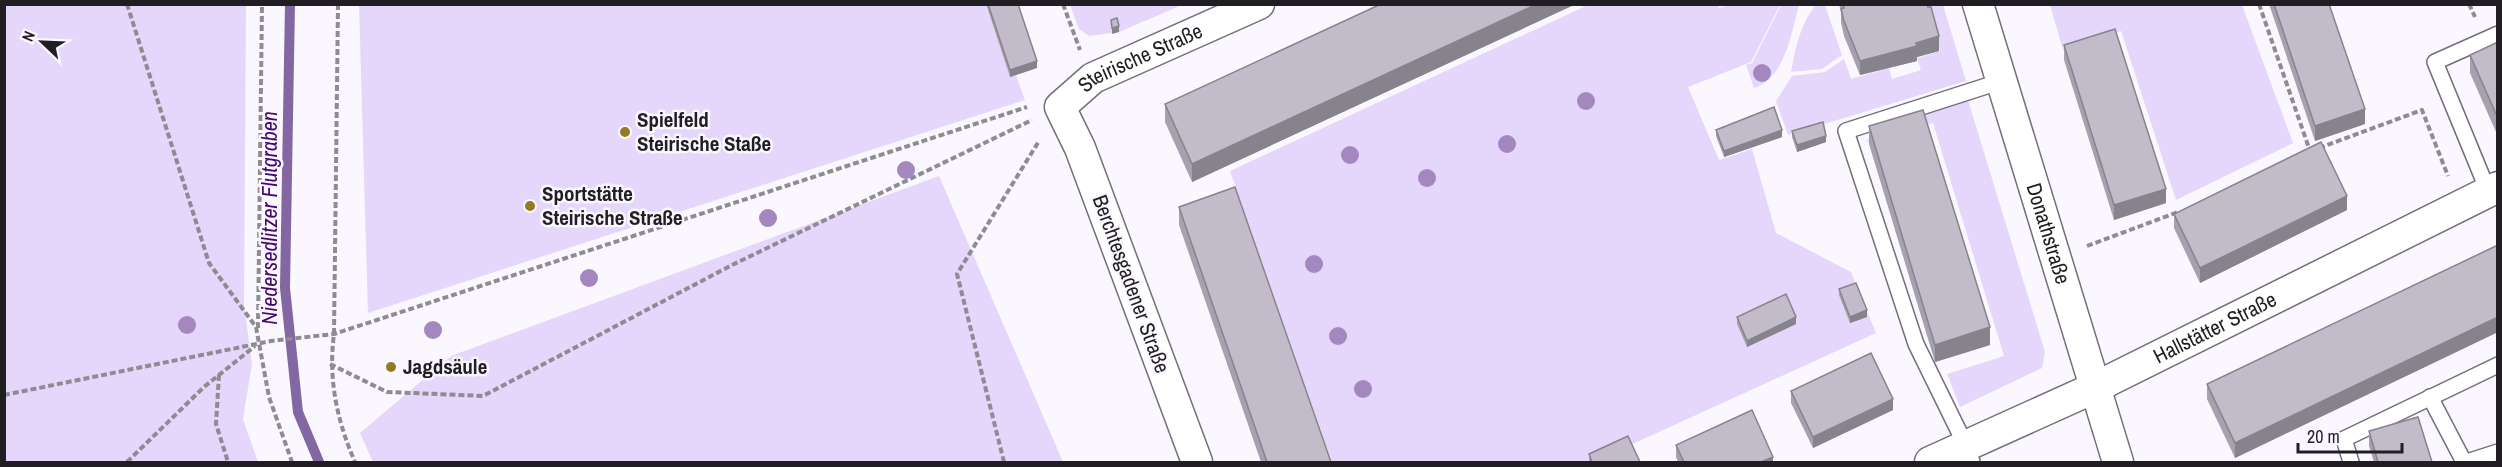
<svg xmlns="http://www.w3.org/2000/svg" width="2502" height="467" font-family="'Archivo Narrow',sans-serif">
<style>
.green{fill:#e5d6fb}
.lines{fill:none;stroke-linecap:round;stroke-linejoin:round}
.stream{stroke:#8267a2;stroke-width:10}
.service-casing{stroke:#746e7c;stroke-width:18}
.minor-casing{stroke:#746e7c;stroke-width:33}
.path{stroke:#8e8b91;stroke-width:4;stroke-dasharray:6 3;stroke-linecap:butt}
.service{stroke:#fff;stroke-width:15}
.minor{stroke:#fff;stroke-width:30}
.tree{fill:#a487bf}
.wall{fill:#a6a1ae}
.shaded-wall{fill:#87838d}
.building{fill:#c1bbca;stroke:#87838d;stroke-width:1.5}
.poi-dot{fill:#927b22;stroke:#faf8fe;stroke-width:2}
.labels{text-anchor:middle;stroke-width:5;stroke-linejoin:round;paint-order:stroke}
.street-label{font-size:21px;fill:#201d23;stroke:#faf8fe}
.poi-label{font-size:21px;font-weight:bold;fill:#201d23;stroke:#faf8fe;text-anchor:start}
.water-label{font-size:22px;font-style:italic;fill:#44096e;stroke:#faf8fe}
</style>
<rect width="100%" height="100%" fill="#faf8fe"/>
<g class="green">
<polygon points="1717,4 1719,8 1731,5 1780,5 1751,62 1688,87 1719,160 1752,149 1776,233 1851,272 1876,333 1593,462 1332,462 1230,171 1588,5"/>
<path d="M1817,4l8,1 17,50 -20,14 -31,3c4,-23 10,-51 26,-68z"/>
<polygon points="4,5 246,5 244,305 252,364 243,419 258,462 5,462"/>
<polygon points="359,5 986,5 1010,76 1016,75 1025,100 368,313"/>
<polygon points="1070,5 1182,5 1119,32 1089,36 1079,29"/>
<path d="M1781,5h18c-8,28 -13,72 -45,83l-8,-23 6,-2z"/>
<polygon points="1926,5 1943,5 1966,81 1788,135 1776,101 1792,76 1825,72 1844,59 1851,79 1889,68 1892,79 1921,70 1917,58 1940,51"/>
<polygon points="2050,5 2242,5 2293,143 2176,200 2121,31 2063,50"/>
<polygon points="1968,100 2045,352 2042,368 1960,407 1947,374 2004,356 1933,123 1866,142 1874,130"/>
<polygon points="939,176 1063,462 373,462 360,433 451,356"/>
</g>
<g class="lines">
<polyline class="stream" points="290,4 285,288 298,412 319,462"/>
<defs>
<g id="service">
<polyline points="2488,191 2435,62 2498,34"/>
<polyline points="2430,397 2464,462"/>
<polyline points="1972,462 1966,446 1916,344 1846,131 2002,81"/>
<polyline points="2351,462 2344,439 2498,365"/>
<polyline points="2467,462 2498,452"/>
</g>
<g id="minor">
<path id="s1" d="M1978,4l140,458"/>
<path id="s2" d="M1197,462l-117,-314 -20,-41 33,-29 166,-74"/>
<path id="s3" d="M1930,462l164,-74 404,-201"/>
</g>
</defs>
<use href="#service" class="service-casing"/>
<use href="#minor" class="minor-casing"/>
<g class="path">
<polyline points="127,4 209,263 256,327 269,397 292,462"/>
<path d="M338,4l-4,330c-6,45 3,87 21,128"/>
<polyline points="1063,4 1080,50"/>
<polyline points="2259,4 2310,151"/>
<polyline points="2469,4 2475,17"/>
<polyline points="2319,148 2422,110 2448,176"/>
<polyline points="2087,246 2178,212"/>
<polyline points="258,328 262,4"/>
<polyline points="330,364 387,392 483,396 732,265 1032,120"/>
<polyline points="219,375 216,424 228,462"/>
<polyline points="4,395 271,341 334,334 1027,107"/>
<polyline points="127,462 204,387 255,346"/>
<polyline points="1004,462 957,274 1039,141"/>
</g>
<use href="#service" class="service"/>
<use href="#minor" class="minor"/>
</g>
<g class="tree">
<circle cx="1762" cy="73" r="9"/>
<circle cx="1586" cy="101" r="9"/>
<circle cx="1507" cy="144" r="9"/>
<circle cx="1350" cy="155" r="9"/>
<circle cx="906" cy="170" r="9"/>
<circle cx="1427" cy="178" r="9"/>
<circle cx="768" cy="218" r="9"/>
<circle cx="1314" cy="264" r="9"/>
<circle cx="589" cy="278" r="9"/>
<circle cx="187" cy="325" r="9"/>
<circle cx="433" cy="330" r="9"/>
<circle cx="1338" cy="336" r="9"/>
<circle cx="1363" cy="389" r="9"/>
</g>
<g class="wall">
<polygon points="986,4 1018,4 1037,68 1010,77"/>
<polygon points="1381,4 1576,4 1192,182 1165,122 1165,104"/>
<polygon points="1839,4 1927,4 1939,51 1917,57 1917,61 1860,75 1844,36 1841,23 1841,12"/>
<polygon points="2269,4 2329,4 2365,124 2315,141"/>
<polygon points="2498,42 2498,132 2496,132 2470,73 2470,55"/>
<polygon points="2064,45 2166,203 2114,220 2064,60"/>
<polygon points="1869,126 1990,345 1935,362 1869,144"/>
<polygon points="1716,130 1782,137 1724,157 1716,136"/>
<polygon points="1792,131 1826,142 1797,152 1792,137"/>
<polygon points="1179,207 1331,462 1261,462 1179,225"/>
<polygon points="2347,210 2200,283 2174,228 2174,214"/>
<polygon points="2498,245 2498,332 2235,458 2207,399 2207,384"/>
<polygon points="1839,289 1867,317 1850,323 1839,295"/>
<polygon points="1737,317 1796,324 1747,347 1737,324"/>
<polygon points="1791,391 1893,410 1813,448 1791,403"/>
<polygon points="2369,431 2432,462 2374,462 2369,446"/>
<polygon points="1676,445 1773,462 1678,462 1676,457"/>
<polygon points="1589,454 1640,462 1589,462"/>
</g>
<g class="shaded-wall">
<polygon points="1537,4 1576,4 1192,182 1192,164"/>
<polygon points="1119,26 1119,32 1112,34 1112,28"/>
<polygon points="1939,36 1939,51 1917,57 1917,61 1860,75 1860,61"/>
<polygon points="1037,61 1037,68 1010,77 1010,70"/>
<polygon points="2365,109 2365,124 2315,141 2315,126"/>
<rect x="2496" y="114" width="2" height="18"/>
<polygon points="1782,130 1782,137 1724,157 1724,151"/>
<polygon points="1826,136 1826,142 1797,152 1797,145"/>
<polygon points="2166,189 2166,203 2114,220 2114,205"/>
<polygon points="2347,196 2347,210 2200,283 2200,268"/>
<polygon points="1867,310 1867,317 1850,323 1850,317"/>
<polygon points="1796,317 1796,324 1747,347 1747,341"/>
<polygon points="2498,317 2498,332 2235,458 2235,443"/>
<polygon points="1990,327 1990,345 1935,362 1935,345"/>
<polygon points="1893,399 1893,410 1813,448 1813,437"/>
<polygon points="1773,457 1773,462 1761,462"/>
</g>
<g class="building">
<polygon points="988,4 1018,4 1037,61 1010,70"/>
<polygon points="1381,4 1537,4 1192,164 1165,104"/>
<polygon points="1843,4 1927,4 1928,7 1931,7 1939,36 1916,43 1917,46 1860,61 1844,21 1841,9 1844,8"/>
<polygon points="2274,4 2329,4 2365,109 2315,126"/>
<polygon points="1117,18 1119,26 1112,28 1111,20"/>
<polygon points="2115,29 2166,189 2114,205 2064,45"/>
<polygon points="2498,42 2498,114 2496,114 2470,55"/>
<polygon points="1774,107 1782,130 1724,151 1716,130"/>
<polygon points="1923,110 1990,327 1935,345 1869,126"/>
<polygon points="1823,122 1826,136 1797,145 1792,131"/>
<polygon points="2321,142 2347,196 2200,268 2174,214"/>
<polygon points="1235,187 1331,462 1267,462 1179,207"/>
<polygon points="2498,245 2498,317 2235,443 2207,384"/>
<polygon points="1856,283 1867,310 1850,317 1839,289"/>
<polygon points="1786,294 1796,317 1747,341 1737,317"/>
<polygon points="1871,353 1893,399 1813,437 1791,391"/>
<polygon points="1752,410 1773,457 1761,462 1684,462 1676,445"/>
<polygon points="2418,417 2432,462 2378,462 2369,431"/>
<polygon points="1628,436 1640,462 1592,462 1589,454"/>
</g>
<g class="poi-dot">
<circle cx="625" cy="132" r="6"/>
<circle cx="530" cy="206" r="6"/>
<circle cx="391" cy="367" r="6"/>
</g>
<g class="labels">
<g class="street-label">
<text dy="7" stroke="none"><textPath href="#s2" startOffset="476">Steirische Straße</textPath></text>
<text dy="7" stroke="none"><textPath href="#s1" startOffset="240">Donathstraße</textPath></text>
<text transform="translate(1131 284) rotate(70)" y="7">Berchtesgadener Straße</text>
<text dy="7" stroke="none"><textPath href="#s3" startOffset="315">Hallstätter Straße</textPath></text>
</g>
<g class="poi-label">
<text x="637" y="127">Spielfeld<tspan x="637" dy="24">Steirische Staße</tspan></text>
<text x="542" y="201">Sportstätte<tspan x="542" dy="24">Steirische Straße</tspan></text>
<text x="403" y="374">Jagdsäule</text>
</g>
<g class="water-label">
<text transform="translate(269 218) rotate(-90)" y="8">Niedersedlitzer Flutgraben</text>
</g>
</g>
<rect width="2502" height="467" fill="none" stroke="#201d23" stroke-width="12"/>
<g transform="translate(42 42) rotate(293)" stroke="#faf8fe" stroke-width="4.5" paint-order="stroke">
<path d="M0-4.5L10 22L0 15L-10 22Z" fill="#201d23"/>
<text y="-9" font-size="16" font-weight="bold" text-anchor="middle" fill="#201d23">N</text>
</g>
<path d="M2298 443v9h104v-9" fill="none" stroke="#201d23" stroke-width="3"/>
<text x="2307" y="443" font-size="18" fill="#201d23" stroke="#faf8fe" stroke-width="4.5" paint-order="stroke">20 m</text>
</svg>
